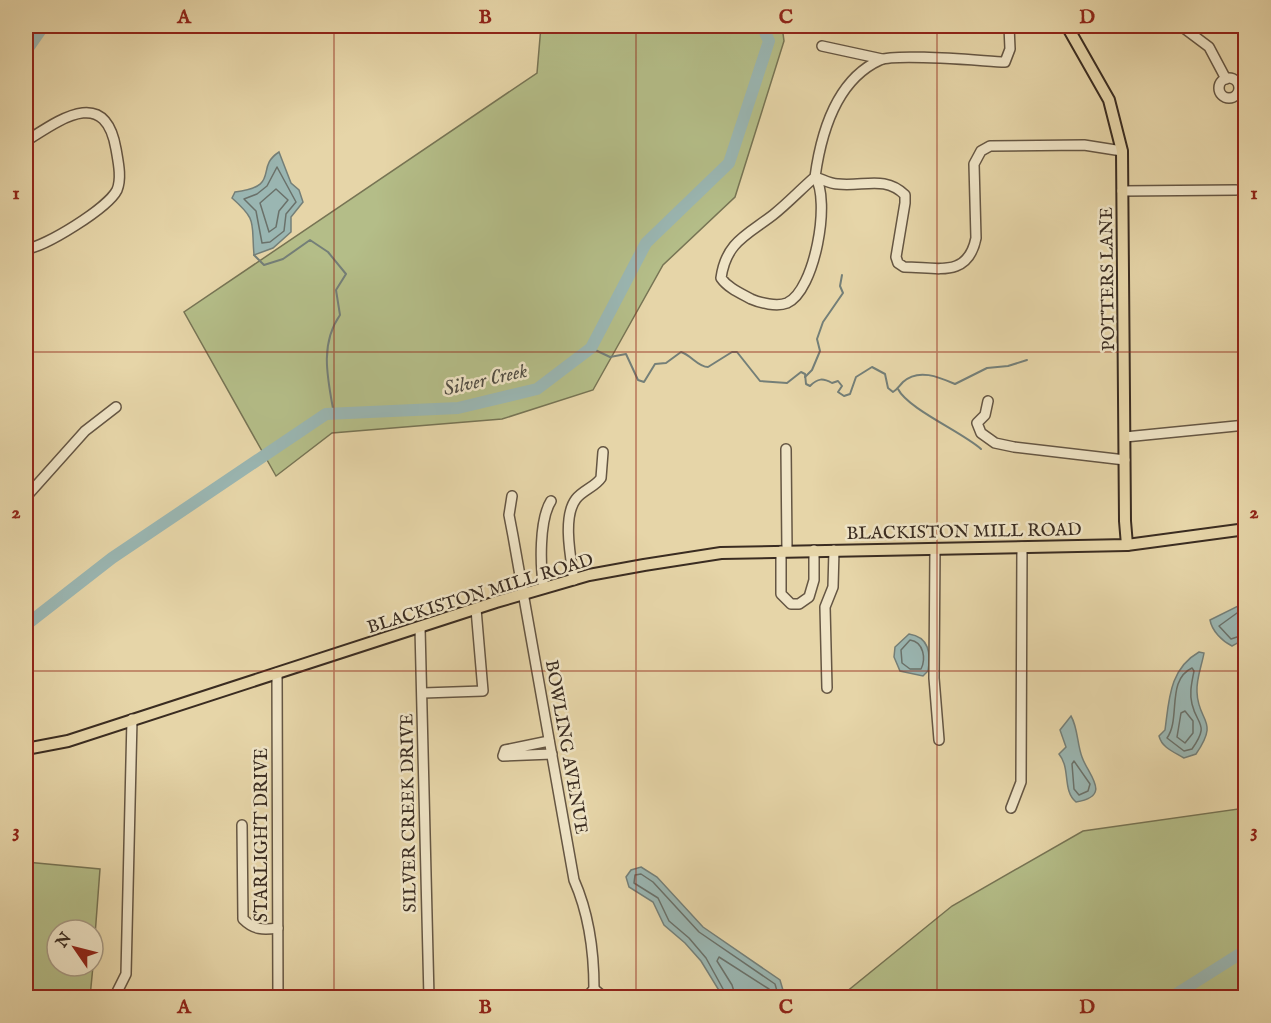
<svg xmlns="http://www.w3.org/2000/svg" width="1271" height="1023" font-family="'IM FELL English',serif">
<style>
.green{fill:#b4bd88;stroke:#777454;stroke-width:1.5}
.water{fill:#9ab6b2;stroke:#747f78;stroke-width:1.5}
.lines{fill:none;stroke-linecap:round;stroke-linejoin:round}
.shore{stroke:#6a716a;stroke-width:1.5}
.stream{stroke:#747f78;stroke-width:2}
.river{stroke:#9ab6b2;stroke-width:12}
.minor-casing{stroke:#655643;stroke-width:12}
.major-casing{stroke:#3a2c21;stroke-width:14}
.minor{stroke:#efe4c6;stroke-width:9}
.major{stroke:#e6d5a8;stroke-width:10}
.grid{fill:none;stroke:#8f2418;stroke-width:1.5;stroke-opacity:0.55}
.labels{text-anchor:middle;stroke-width:5;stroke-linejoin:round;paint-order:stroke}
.street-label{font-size:18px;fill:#3a2c21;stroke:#efe4c6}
.water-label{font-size:20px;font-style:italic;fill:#524e45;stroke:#efe4c6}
.neatline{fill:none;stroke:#8f2418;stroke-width:2}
.grid-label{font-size:20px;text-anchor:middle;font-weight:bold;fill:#8f2418}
</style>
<rect width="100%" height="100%" fill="#e6d5a8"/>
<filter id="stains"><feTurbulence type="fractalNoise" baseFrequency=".00333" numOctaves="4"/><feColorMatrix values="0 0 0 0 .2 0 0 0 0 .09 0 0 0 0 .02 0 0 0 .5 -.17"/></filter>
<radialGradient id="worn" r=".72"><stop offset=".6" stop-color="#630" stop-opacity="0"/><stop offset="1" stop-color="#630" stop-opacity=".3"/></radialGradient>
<g class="green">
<polygon points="541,26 782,26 784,41 735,197 663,265 593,390 502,419 332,433 276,476 184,312 537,73"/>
<polygon points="1245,808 1245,997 840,997 952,906 1083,831"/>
<polygon points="26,862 100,869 93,962 93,930 57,930 57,966 93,966 90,997 26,997"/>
</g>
<g class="water">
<path d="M279,152l12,31 8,7 4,12 -12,15v15l-18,16 -19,7c-3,-33 4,-34 -22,-57l3,-6c47,-6 19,-24 44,-40z"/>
<path d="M1242,604l3,2c1,18 5,32 -13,40 -10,-5 -20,-15 -22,-26z"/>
<path d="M909,634c20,3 22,19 19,37l-5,5 -23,-5 -6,-14 1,-10z"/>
<path d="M1199,652l5,1c-2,12 -8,26 -7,39 1,31 23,27 -1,62l-12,4c-10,-6 -22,-10 -25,-22l6,-6c4,-29 4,-61 34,-78z"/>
<path d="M1071,716c7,12 6,28 11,41 6,18 31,39 -6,45 -14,-12 -5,-33 -17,-48l7,-7 -6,-17z"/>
<polygon points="641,867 657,877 703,927 780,980 785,997 723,997 701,961 685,943 664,925 653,902 629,887 626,877 631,870"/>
</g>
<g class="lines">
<g class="shore">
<polygon points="277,167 296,202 286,214 284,231 270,242 262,243 256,211 244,199 257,194 267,186"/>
<polygon points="276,189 288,200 279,211 276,227 269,232 260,203"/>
<polyline points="1246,611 1237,613 1219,626 1231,639 1246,634"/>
<path d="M910,640c14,2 16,19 11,29h-11l-8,-6 -1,-13z"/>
<path d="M1192,668l2,3c-2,11 -5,22 -2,33 5,22 18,19 0,45l-8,2 -17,-13c14,-19 -1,-58 25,-70z"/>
<polygon points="1185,711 1193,721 1193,733 1185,743 1177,737 1181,713"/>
<polygon points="1074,761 1090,784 1088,791 1079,795 1074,789 1072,764"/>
<polyline points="728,998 706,958 689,938 669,921 658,898 634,883 635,875 641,874 653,882 699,932 775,984 779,998"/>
<polyline points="736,998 732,985 717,961 719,957 769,989 772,998"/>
</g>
<g class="stream">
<path d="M254,255l10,10 19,-6 27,-19 18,12 18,22 -10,16 4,25c-21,30 -12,65 -6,99"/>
<path d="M591,348l19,9 16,-3 12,26 6,2 11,-18 11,-1 15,-11c10,3 17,15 27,15l24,-15h5l23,29 27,2 14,-11 4,2 1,10 4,2c8,-8 13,-8 22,-3l6,-2 4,5 -4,6 6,4 6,-2 6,-17 16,-10 13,7 3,14 5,4c5,-3 6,-6 10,-10 15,-14 36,-5 52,2l32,-16 21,-2 19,-6"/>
<polyline points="805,377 812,370 820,351 817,339 823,322 843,293 840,286 842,275"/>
<path d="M898,389c10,20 64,43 83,60"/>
</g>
<g class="river">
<polyline points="26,51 42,28 49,26"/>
<polyline points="26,625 112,558 326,414 458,408 537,389 591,348 646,243 729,163 769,41 762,26"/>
<polyline points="1170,998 1246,950"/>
</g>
<defs>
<g id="minor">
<path d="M1009,26l1,23 -5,13c-23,-1 -108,-9 -125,-2 -44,20 -59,73 -65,117 16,22 0,114 -28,126 -10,4 -27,0 -36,-4 -11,-6 -23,-11 -30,-21 5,-36 26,-43 52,-63 15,-12 28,-26 42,-38 7,2 15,7 23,7 25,3 47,-9 67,11v8l-9,54 2,6 6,4c32,0 64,12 72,-29l-2,-74 7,-13 9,-5 94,-1 38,6"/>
<polyline points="1181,26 1209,47 1226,79"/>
<polyline points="822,46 882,59"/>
<circle cx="1229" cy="88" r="10"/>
<path d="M26,141c32,-20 79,-56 90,8 2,12 6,29 1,41 -9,18 -72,57 -91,59"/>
<polyline points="1122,191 1236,190"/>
<polyline points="988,401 985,415 977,423 981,433 995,443 1014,447 1125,460"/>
<polyline points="1125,437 1246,425"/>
<polyline points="786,449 787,550"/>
<polyline points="26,466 27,464"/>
<path d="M512,496l-3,19 4,21 61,344c15,34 20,73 20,109l-8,9"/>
<polyline points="26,497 85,431 116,407"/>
<polyline points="935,549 934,678 939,740"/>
<polyline points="781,551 781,594 791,604 799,604 809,597 814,580 814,550"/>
<path d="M574,580c-3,-21 -12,-63 2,-81 7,-9 19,-12 25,-21l2,-26"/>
<path d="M544,588c-4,-22 -5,-68 7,-87"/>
<polyline points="420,628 429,998"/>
<polyline points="277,673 278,998"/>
<polyline points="827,688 825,607 833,587 834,550"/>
<polyline points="423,693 483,691 476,609"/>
<polyline points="549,741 505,750 503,756 552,754"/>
<polyline points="1011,808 1021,782 1022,547"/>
<path d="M242,825l1,94c11,11 20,11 35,9"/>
<polyline points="594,989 605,998"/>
<polyline points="117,992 126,974 132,719"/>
</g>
<g id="major">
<polyline points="1067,26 1109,100 1122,151 1125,521 1127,545"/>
<polyline points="26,749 68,741 496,602 589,575 644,565 721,553 1127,545 1246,529"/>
</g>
</defs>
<use href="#minor" class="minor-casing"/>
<use href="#major" class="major-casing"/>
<use href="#minor" class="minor"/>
<use href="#major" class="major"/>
</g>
<path class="grid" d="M334,26v972M636,26v972M937,26v972M26,352h1220M26,671h1220"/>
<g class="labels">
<g class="street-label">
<text transform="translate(1107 279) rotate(-91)" y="6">POTTERS LANE</text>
<text transform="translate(964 531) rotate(-1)" y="6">BLACKISTON MILL ROAD</text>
<text transform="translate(480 593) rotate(-17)" y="6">BLACKISTON MILL ROAD</text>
<text transform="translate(567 747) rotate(80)" y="6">BOWLING AVENUE</text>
<text transform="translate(408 813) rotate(-91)" y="6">SILVER CREEK DRIVE</text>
<text transform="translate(261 835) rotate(-90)" y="6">STARLIGHT DRIVE</text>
</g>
<g class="water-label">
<text transform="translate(485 379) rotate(-13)" y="7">Silver Creek</text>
</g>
</g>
<rect width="1271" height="1023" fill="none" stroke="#e6d5a8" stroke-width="66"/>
<g transform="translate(75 948) rotate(305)"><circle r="28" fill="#efe4c6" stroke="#a79a84" stroke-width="1.5"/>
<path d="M0-4.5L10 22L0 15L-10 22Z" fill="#8f2418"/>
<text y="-9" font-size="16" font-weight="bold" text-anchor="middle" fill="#3a2c21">N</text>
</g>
<rect x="33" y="33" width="1205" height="957" class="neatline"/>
<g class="grid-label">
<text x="184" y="23">A</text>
<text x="485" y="23">B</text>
<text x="786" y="23">C</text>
<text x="1087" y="23">D</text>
<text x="16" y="199">1</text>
<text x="1254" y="199">1</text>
<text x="16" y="518">2</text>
<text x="1254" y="518">2</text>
<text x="16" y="837">3</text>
<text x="1254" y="837">3</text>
<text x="184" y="1013">A</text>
<text x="485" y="1013">B</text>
<text x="786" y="1013">C</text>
<text x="1087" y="1013">D</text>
</g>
<rect width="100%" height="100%" filter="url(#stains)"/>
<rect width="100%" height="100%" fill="url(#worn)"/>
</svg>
